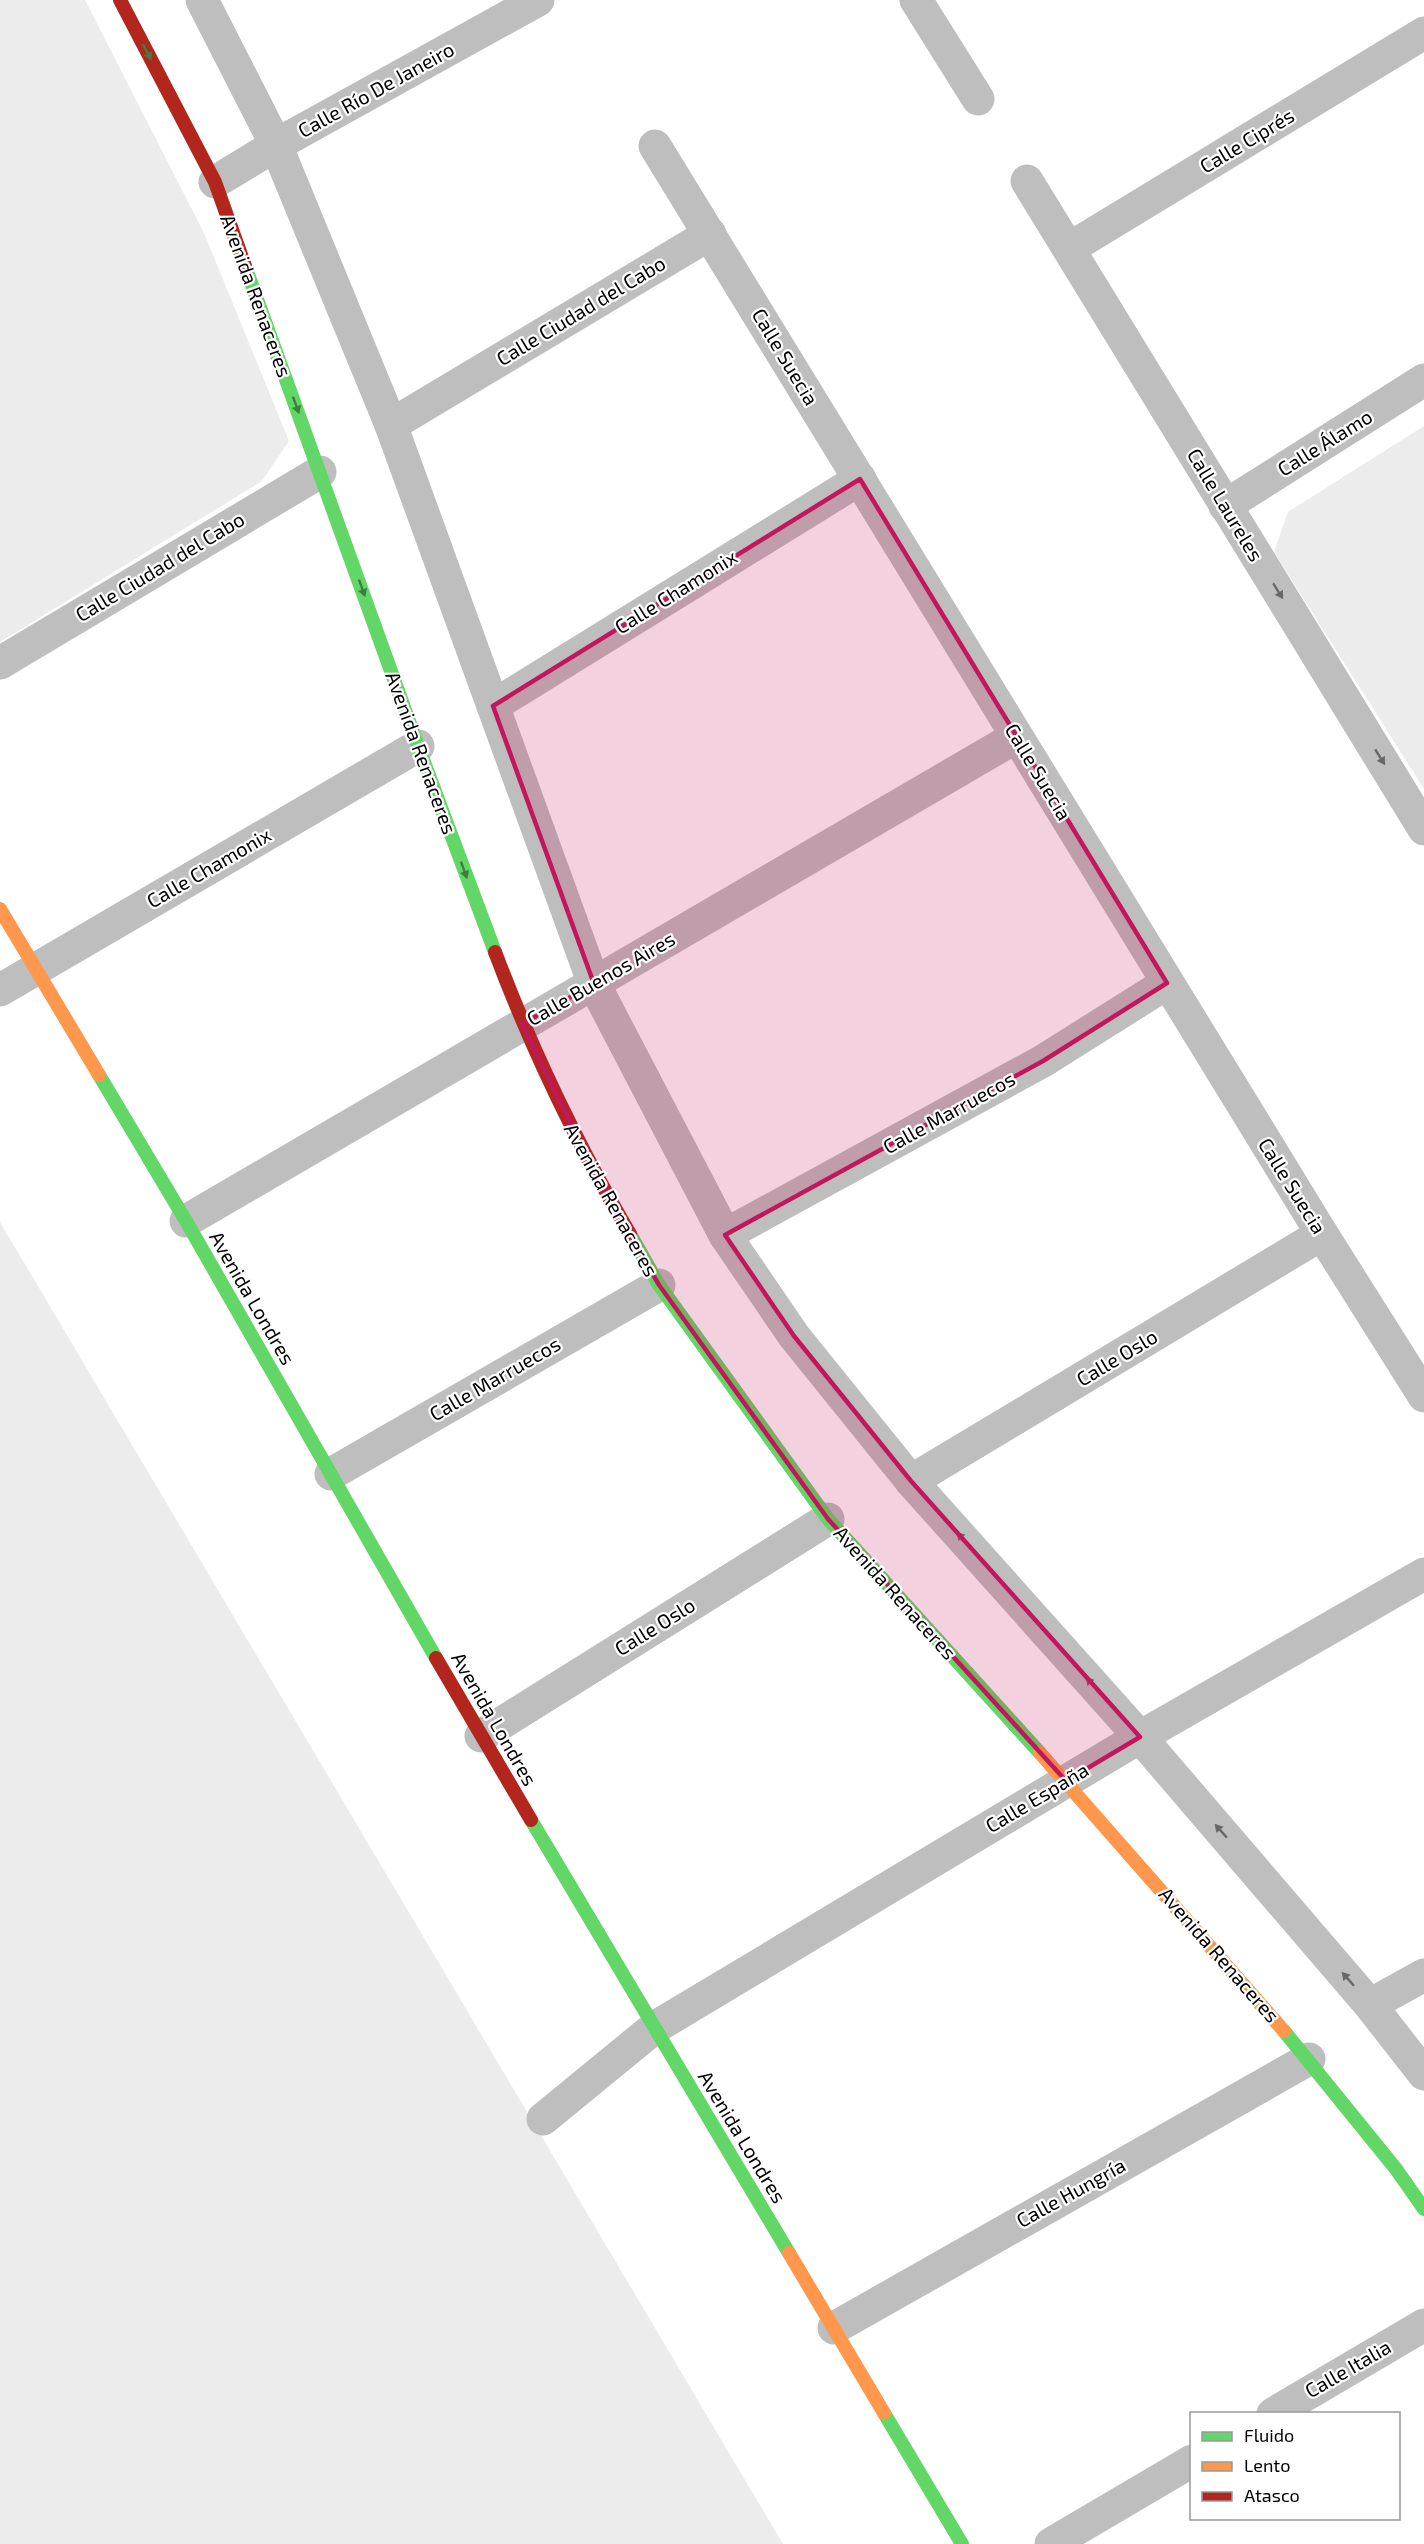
<svg xmlns="http://www.w3.org/2000/svg" width="1424" height="2544" font-family="'Exo 2',sans-serif">
<style>
.green{fill:#ececec}
.lines{fill:none;stroke-linecap:round;stroke-linejoin:round}
.street{stroke:#bebebe;stroke-width:33}
.fast{stroke:#63d668;stroke-width:14}
.slow{stroke:#ff974d;stroke-width:14}
.jam{stroke:#b3261e;stroke-width:14}
.oneway{fill:#3b803e}
.oneway2{fill:#686868}
.marked{fill:#c2185b;fill-opacity:0.2;stroke:#c2185b;stroke-width:4.5;stroke-linejoin:round}
.labels{text-anchor:middle;stroke-width:4.5;stroke-linejoin:round;paint-order:stroke}
.street-label{font-size:20px;fill:#000;stroke:#fff}
</style>
<rect width="100%" height="100%" fill="#fff"/>
<g class="green">
<polygon points="0,0 85,0 204,233 289,441 262,481 0,642"/>
<polygon points="1424,426 1424,789 1274,552 1288,512"/>
<polygon points="0,1222 783,2544 0,2544"/>
</g>
<g class="lines">
<g class="street">
<polyline points="202,0 276,145 391,425 594,984 725,1235 794,1336 911,1481 1140,1737 1370,2005 1424,2074"/>
<polyline points="916,0 978,99"/>
<polyline points="655,146 1322,1234 1424,1396"/>
<polyline points="1027,181 1424,829"/>
<polyline points="215,182 276,145 538,0"/>
<polyline points="1070,248 1424,33"/>
<polyline points="391,425 710,234"/>
<polyline points="1225,506 1424,380"/>
<polyline points="0,663 320,472"/>
<polyline points="493,706 860,479"/>
<polyline points="0,990 418,746"/>
<polyline points="186,1221 1016,737"/>
<polyline points="725,1235 1043,1061 1167,983"/>
<polyline points="331,1474 659,1285"/>
<polyline points="911,1481 1322,1234"/>
<polyline points="481,1736 828,1519"/>
<polyline points="1370,2005 1424,1975"/>
<polyline points="543,2119 654,2028 1140,1737 1424,1574"/>
<polyline points="834,2328 1309,2059"/>
<polyline points="1273,2414 1424,2325"/>
<polyline points="1051,2544 1192,2461"/>
</g>
<g class="fast">
<polyline points="245,266 418,746 495,952"/>
<polyline points="99,1075 186,1221 436,1658"/>
<polyline points="630,1234 659,1285 828,1519 1040,1753"/>
<polyline points="531,1820 789,2253"/>
<polyline points="1284,2031 1396,2169 1424,2209"/>
<polyline points="884,2413 962,2544"/>
</g>
<g class="slow">
<polyline points="0,909 99,1075"/>
<polyline points="1040,1753 1284,2031"/>
<polyline points="789,2253 884,2413"/>
</g>
<g class="jam">
<polyline points="120,0 215,182 245,266"/>
<path d="M495,952c37,98 82,192 135,282"/>
<polyline points="436,1658 531,1820"/>
</g>
</g>
<defs><path id="oneway-solid" d="M-6-.8H1V-3.2L6.5 0L1 3.2V.8H-6Z" transform="scale(1.5)"/></defs>
<g class="oneway">
<use href="#oneway-solid" transform="translate(147 52) rotate(62)"/>
<use href="#oneway-solid" transform="translate(296 405) rotate(70)"/>
<use href="#oneway-solid" transform="translate(362 588) rotate(70)"/>
<use href="#oneway-solid" transform="translate(464 870) rotate(70)"/>
</g>
<g class="oneway2">
<use href="#oneway-solid" transform="translate(1278 591) rotate(58)"/>
<use href="#oneway-solid" transform="translate(1380 757) rotate(58)"/>
<use href="#oneway-solid" transform="translate(963 1539) rotate(-132)"/>
<use href="#oneway-solid" transform="translate(1092 1684) rotate(-132)"/>
<use href="#oneway-solid" transform="translate(1221 1831) rotate(-131)"/>
<use href="#oneway-solid" transform="translate(1348 1979) rotate(-131)"/>
</g>
<path class="marked" d="M860,479l307,504 -124,78 -318,174 69,101 117,145 229,256 -74,44 -238,-262 -169,-234 -61,-105 -76,-156 72,-40 -101,-278z"/>
<g class="labels">
<g class="street-label">
<text transform="translate(376 90) rotate(-29)" y="7">Calle Río De Janeiro</text>
<text transform="translate(1247 141) rotate(-31)" y="7">Calle Ciprés</text>
<text transform="translate(256 296) rotate(70)" y="7">Avenida Renaceres</text>
<text transform="translate(581 311) rotate(-31)" y="7">Calle Ciudad del Cabo</text>
<text transform="translate(785 357) rotate(59)" y="7">Calle Suecia</text>
<text transform="translate(1325 443) rotate(-32)" y="7">Calle Álamo</text>
<text transform="translate(1225 505) rotate(59)" y="7">Calle Laureles</text>
<text transform="translate(160 567) rotate(-31)" y="7">Calle Ciudad del Cabo</text>
<text transform="translate(676 592) rotate(-32)" y="7">Calle Chamonix</text>
<text transform="translate(421 753) rotate(70)" y="7">Avenida Renaceres</text>
<text transform="translate(1038 772) rotate(59)" y="7">Calle Suecia</text>
<text transform="translate(209 868) rotate(-30)" y="7">Calle Chamonix</text>
<text transform="translate(601 979) rotate(-30)" y="7">Calle Buenos Aires</text>
<text transform="translate(949 1113) rotate(-29)" y="7">Calle Marruecos</text>
<text transform="translate(1292 1186) rotate(58)" y="7">Calle Suecia</text>
<text transform="translate(611 1200) rotate(61)" y="7">Avenida Renaceres</text>
<text transform="translate(252 1298) rotate(60)" y="7">Avenida Londres</text>
<text transform="translate(1117 1358) rotate(-31)" y="7">Calle Oslo</text>
<text transform="translate(495 1379) rotate(-30)" y="7">Calle Marruecos</text>
<text transform="translate(895 1593) rotate(48)" y="7">Avenida Renaceres</text>
<text transform="translate(655 1627) rotate(-32)" y="7">Calle Oslo</text>
<text transform="translate(494 1719) rotate(60)" y="7">Avenida Londres</text>
<text transform="translate(1037 1798) rotate(-31)" y="7">Calle España</text>
<text transform="translate(1219 1955) rotate(49)" y="7">Avenida Renaceres</text>
<text transform="translate(742 2137) rotate(59)" y="7">Avenida Londres</text>
<text transform="translate(1071 2193) rotate(-29)" y="7">Calle Hungría</text>
<text transform="translate(1348 2369) rotate(-30)" y="7">Calle Italia</text>
</g>
</g>
<rect x="1190" y="2412" width="210" height="108" fill="#ffffff" stroke="#999999" stroke-width="1.5"/>
<rect x="1202" y="2432" width="30" height="9" fill="#63d668" stroke="#999999" stroke-width="1.5"/>
<text x="1244" y="2442" font-size="18" fill="#000000">Fluido</text>
<rect x="1202" y="2462" width="30" height="9" fill="#ff974d" stroke="#999999" stroke-width="1.5"/>
<text x="1244" y="2472" font-size="18" fill="#000000">Lento</text>
<rect x="1202" y="2492" width="30" height="9" fill="#b3261e" stroke="#999999" stroke-width="1.5"/>
<text x="1244" y="2502" font-size="18" fill="#000000">Atasco</text>
</svg>
